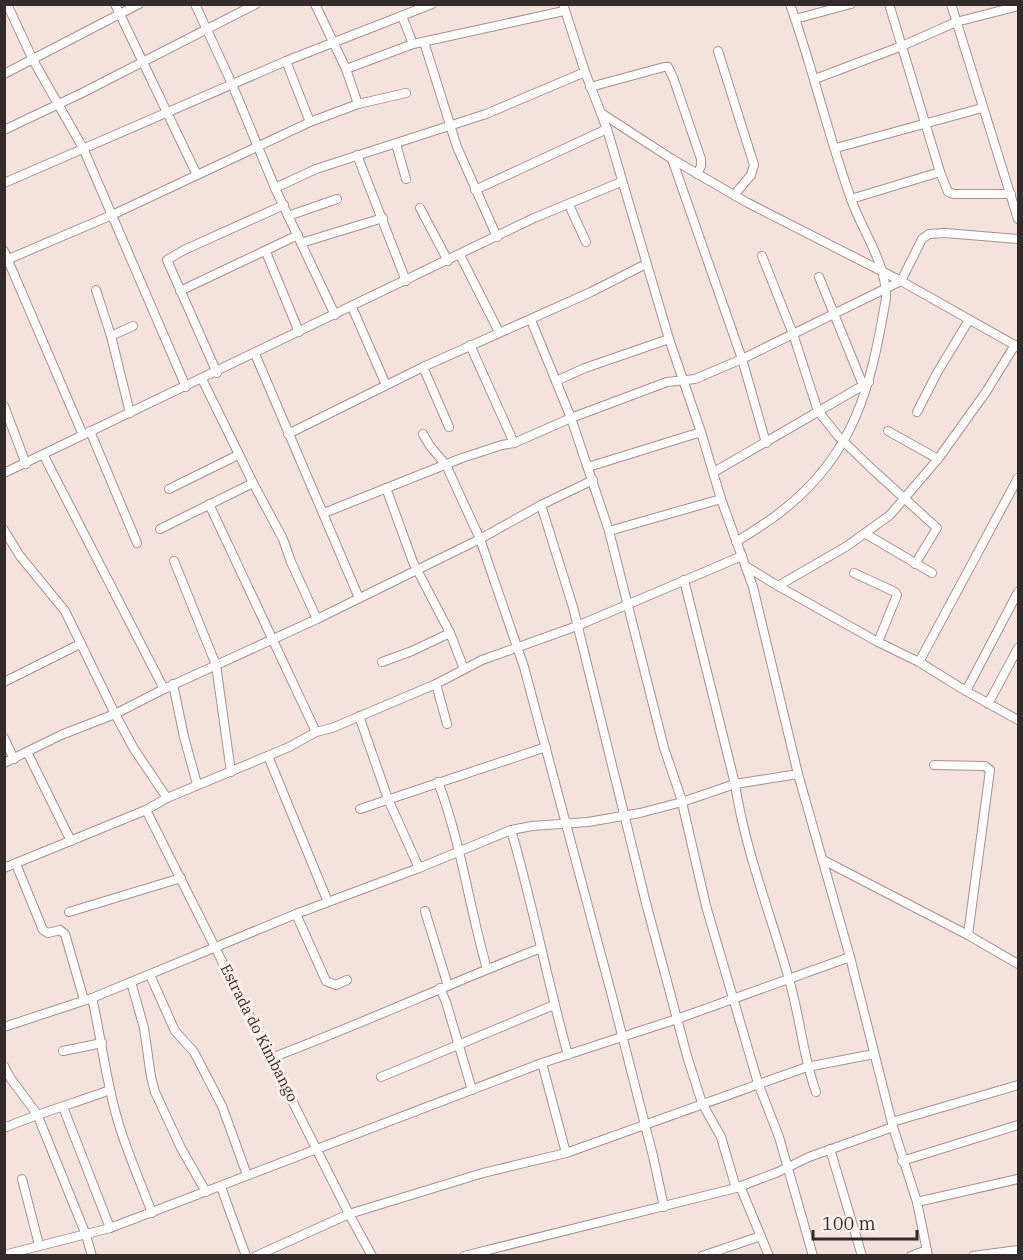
<svg xmlns="http://www.w3.org/2000/svg" width="1023" height="1260" font-family="'IBM Plex Serif',serif">
<style>
.lines{fill:none;stroke-linecap:round;stroke-linejoin:round}
.minor-casing{stroke:#a69490;stroke-width:10}
.minor{stroke:#fff;stroke-width:8}
.labels{text-anchor:middle;stroke-width:6;stroke-linejoin:round;paint-order:stroke}
.street-label{font-size:15px;fill:#322b29;stroke:#fff0ec}
</style>
<rect width="100%" height="100%" fill="#f4e2dd"/>
<g class="lines">
<defs>
<g id="minor">
<polyline points="7,4 33,60 83,148 186,387"/>
<polyline points="115,4 197,175"/>
<polyline points="195,4 232,84 275,188 335,315"/>
<polyline points="315,4 346,69 358,104"/>
<polyline points="563,4 585,72 607,129 669,339 701,432 721,499 753,587 798,774 850,957 893,1127 917,1202 928,1256"/>
<polyline points="889,4 940,172 948,192 954,194 1011,194"/>
<polyline points="951,4 1018,219"/>
<polyline points="402,16 413,44"/>
<polyline points="795,19 851,4"/>
<polyline points="424,42 457,147 497,237"/>
<polyline points="718,51 754,165 751,175 734,195"/>
<polyline points="286,61 310,122"/>
<polyline points="346,69 413,44 564,11"/>
<polyline points="4,74 139,4"/>
<polyline points="815,79 902,46 956,22 1018,6"/>
<polyline points="590,87 664,67 668,67 674,80 701,159 701,166 697,174"/>
<polyline points="601,113 672,159 746,202 901,281 1018,347"/>
<polyline points="4,130 82,93 256,4"/>
<polyline points="396,144 406,179"/>
<polyline points="836,148 982,108"/>
<polyline points="357,155 406,281"/>
<polyline points="672,159 742,359 766,443"/>
<polyline points="4,183 286,61 432,4"/>
<polyline points="275,188 316,169 486,114 585,72"/>
<polyline points="475,190 607,129"/>
<polyline points="851,199 940,172"/>
<polyline points="569,205 586,242"/>
<polyline points="420,208 448,261"/>
<polyline points="288,216 337,199"/>
<polyline points="301,243 383,218"/>
<polyline points="4,251 83,435"/>
<polyline points="266,252 299,332"/>
<polyline points="460,255 499,332"/>
<polyline points="762,256 793,334 818,411 838,436 871,468 937,528 915,564"/>
<polyline points="4,261 112,215 310,122 358,104 406,93"/>
<polyline points="819,277 863,385"/>
<polyline points="96,290 111,336 130,413"/>
<polyline points="180,291 298,235"/>
<polyline points="352,307 386,385"/>
<polyline points="531,320 571,418 609,531 664,748 681,798 706,906 758,1083 779,1137 813,1256"/>
<polyline points="111,336 133,326"/>
<polyline points="470,345 514,443"/>
<polyline points="255,354 359,598"/>
<polyline points="423,367 449,427"/>
<polyline points="217,373 167,260 184,250 284,205"/>
<polyline points="202,379 253,483 283,539 291,562 317,619"/>
<polyline points="556,381 585,368 669,339"/>
<polyline points="4,406 26,464"/>
<polyline points="917,412 937,373 969,320"/>
<polyline points="90,431 137,543"/>
<polyline points="888,431 938,459"/>
<polyline points="288,434 423,367 591,292 646,264"/>
<polyline points="423,434 430,446 446,465 480,539 524,667 612,996 653,1156 664,1207"/>
<polyline points="44,456 164,689"/>
<polyline points="588,467 701,432"/>
<polyline points="714,472 869,382"/>
<polyline points="4,473 534,218 621,182"/>
<polyline points="386,488 413,562 450,633 464,669"/>
<polyline points="169,489 238,455"/>
<polyline points="209,504 316,732"/>
<polyline points="541,505 573,607 646,903 687,1056 702,1103 721,1137 736,1188"/>
<polyline points="324,513 462,458 502,445 514,443 571,418 667,382 695,379 742,359 901,281 922,239 929,234 945,233 1018,239"/>
<polyline points="160,529 253,483"/>
<polyline points="4,530 20,556 65,611 115,714 134,749 167,798 146,810 4,868"/>
<polyline points="609,531 721,499"/>
<polyline points="866,534 932,573"/>
<path d="M736,542c16,-10 32,-20 46,-31 74,-58 89,-126 104,-213 1,-34 -24,-67 -35,-99 -23,-64 -38,-130 -61,-195"/>
<polyline points="174,561 216,665 231,772"/>
<polyline points="747,567 778,586 878,642 919,662 966,691 1018,720"/>
<polyline points="854,573 895,592 897,595 878,642"/>
<path d="M684,580l51,204c10,66 35,128 53,192 12,38 14,78 28,116"/>
<polyline points="778,586 847,546 890,515 938,459 986,392 1015,345"/>
<polyline points="382,662 412,651 450,633"/>
<polyline points="919,662 1018,478"/>
<polyline points="4,682 80,644"/>
<polyline points="173,684 184,737 197,784"/>
<polyline points="436,684 447,724"/>
<polyline points="966,691 1018,592"/>
<polyline points="988,704 1018,648"/>
<polyline points="359,716 388,799 419,868"/>
<polyline points="4,738 14,759"/>
<polyline points="27,752 71,841"/>
<polyline points="268,756 328,902"/>
<polyline points="4,763 61,735 115,714 164,689 317,619 480,539 541,505 593,480"/>
<polyline points="934,765 985,766 990,770 968,935"/>
<path d="M438,782c23,60 31,125 49,187"/>
<polyline points="167,798 289,747 316,732 332,728 436,684 482,660 577,626 742,556"/>
<polyline points="360,809 546,747"/>
<polyline points="146,810 349,1214 372,1256"/>
<path d="M511,830c22,75 36,150 57,225"/>
<polyline points="823,860 968,935 1018,964"/>
<polyline points="16,864 43,930 48,933 60,930 65,934 84,1000"/>
<polyline points="425,911 448,986"/>
<polyline points="69,912 181,878"/>
<polyline points="296,914 326,981 336,985 347,980"/>
<polyline points="150,975 175,1031 194,1052 222,1106 247,1175"/>
<polyline points="131,982 144,1028 151,1077 155,1092 181,1148 206,1192"/>
<polyline points="440,988 446,1002 472,1090"/>
<path d="M92,998c7,30 11,61 18,91 8,43 27,84 42,124"/>
<polyline points="4,1027 92,998 296,914 419,868 511,830 532,826 588,822 640,813 682,802 735,784 798,774"/>
<polyline points="63,1051 102,1043"/>
<path d="M271,1058c91,-34 179,-75 270,-110"/>
<polyline points="542,1063 566,1153"/>
<polyline points="4,1066 11,1079 37,1114 86,1235 92,1256"/>
<polyline points="381,1077 554,1005"/>
<polyline points="63,1107 110,1228"/>
<polyline points="892,1122 1018,1085"/>
<path d="M4,1128c35,-15 71,-25 106,-38"/>
<polyline points="830,1149 862,1256"/>
<polyline points="902,1161 1018,1125"/>
<polyline points="22,1179 39,1245"/>
<polyline points="740,1186 769,1256"/>
<polyline points="221,1187 246,1256"/>
<polyline points="917,1202 1018,1179"/>
<polyline points="4,1255 110,1228 542,1063 677,1019 850,957"/>
<polyline points="256,1256 349,1214 483,1173 566,1153 807,1067 874,1054"/>
<polyline points="464,1256 736,1188 778,1172 809,1157 893,1127"/>
<polyline points="702,1256 761,1236"/>
<polyline points="911,1256 927,1250"/>
<polyline points="973,1256 1018,1250"/>
</g>
</defs>
<use href="#minor" class="minor-casing"/>
<use href="#minor" class="minor"/>
</g>
<g class="labels">
<g class="street-label">
<text transform="translate(259 1033) rotate(63)" y="5">Estrada do Kimbango</text>
</g>
</g>
<rect width="1023" height="1260" fill="none" stroke="#322b29" stroke-width="12"/>
<path d="M813 1230v9h104v-9" fill="none" stroke="#322b29" stroke-width="3"/>
<text x="822" y="1230" font-size="18" fill="#322b29" stroke="#fff0ec" stroke-width="4.5" paint-order="stroke">100 m</text>
</svg>
